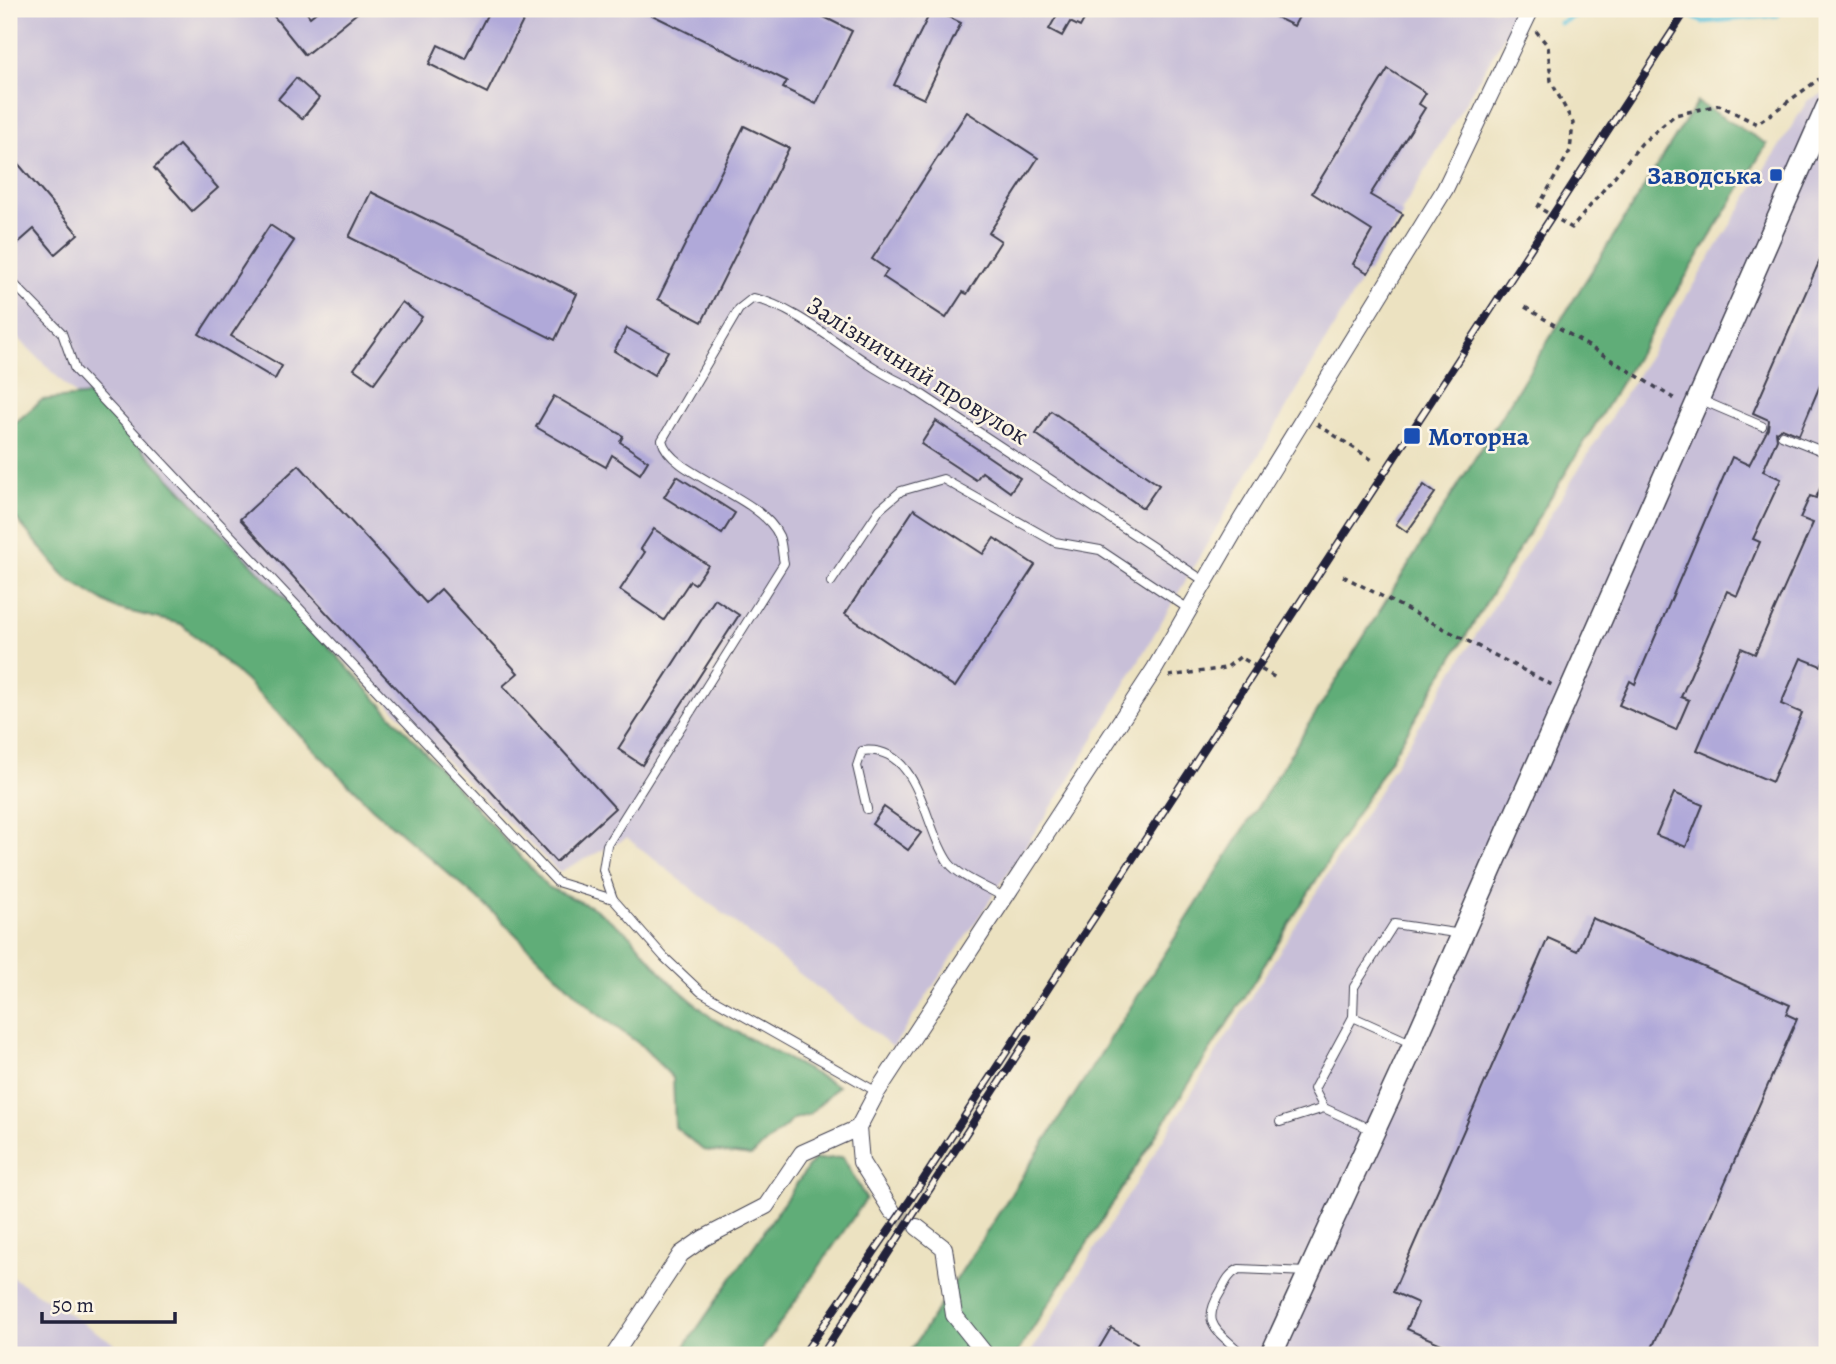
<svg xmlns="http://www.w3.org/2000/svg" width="1836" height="1364" font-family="Alegreya,serif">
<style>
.industrial{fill:#c8bfd8}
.forest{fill:#60ad78;stroke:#41685a;stroke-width:2}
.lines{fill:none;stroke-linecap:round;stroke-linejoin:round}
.stream{stroke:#60c4de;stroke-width:5}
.building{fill:#b0a9d9}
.minor-tunnel{stroke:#c4bca6;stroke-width:16;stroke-dasharray:16 8;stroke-linecap:butt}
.service-casing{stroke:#403f4f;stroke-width:10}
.minor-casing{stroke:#403f4f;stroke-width:18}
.secondary-casing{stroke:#403f4f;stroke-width:24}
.path{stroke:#403f4f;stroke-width:3.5;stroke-dasharray:5 5;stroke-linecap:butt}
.service{stroke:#fff;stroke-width:8}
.minor{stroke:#fff;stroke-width:16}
.secondary{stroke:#fff;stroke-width:21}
.rail-casing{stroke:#22223b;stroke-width:8}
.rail{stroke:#fcf5e5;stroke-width:5;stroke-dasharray:16;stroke-linecap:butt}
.transit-dot{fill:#1a4fb4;stroke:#fcf5e5;stroke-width:2.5}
.labels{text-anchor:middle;stroke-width:5;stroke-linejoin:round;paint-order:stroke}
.transit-label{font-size:26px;font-weight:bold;fill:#164399;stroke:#fcf5e5;text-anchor:end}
.street-label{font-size:26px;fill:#22223b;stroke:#fcf5e5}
</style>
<rect width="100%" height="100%" fill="#fcf5e5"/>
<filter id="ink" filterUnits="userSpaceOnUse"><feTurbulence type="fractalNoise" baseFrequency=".0143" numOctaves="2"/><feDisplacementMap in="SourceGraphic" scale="14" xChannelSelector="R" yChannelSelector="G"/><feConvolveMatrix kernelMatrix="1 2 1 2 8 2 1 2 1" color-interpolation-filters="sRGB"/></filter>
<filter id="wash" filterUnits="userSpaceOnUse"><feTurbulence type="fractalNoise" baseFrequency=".00686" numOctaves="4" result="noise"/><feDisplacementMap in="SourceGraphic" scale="28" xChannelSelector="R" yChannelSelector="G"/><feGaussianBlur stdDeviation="1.57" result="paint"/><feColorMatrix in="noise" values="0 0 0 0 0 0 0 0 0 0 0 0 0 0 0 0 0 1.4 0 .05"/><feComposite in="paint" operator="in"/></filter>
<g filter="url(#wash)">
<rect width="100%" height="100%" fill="#ece2c1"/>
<g class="industrial">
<polygon points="11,9 1520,9 1066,785 893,1047 627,838 559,872 9,329"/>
<polygon points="1827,92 1827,1355 1029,1355 1808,100"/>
<polygon points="9,1275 132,1355 9,1355"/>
</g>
<g class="forest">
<polygon points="1697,102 1767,144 1257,977 1016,1355 908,1355 1212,880"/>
<polygon points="91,395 285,599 548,887 594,908 630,935 668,980 713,1019 838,1086 810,1114 794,1119 751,1156 703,1150 675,1127 673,1078 641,1045 592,1010 493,912 372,808 246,681 181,624 115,608 66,578 15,517 9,492 9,433 15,423 42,400"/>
<polygon points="843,1157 866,1199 758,1355 679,1355 813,1160"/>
</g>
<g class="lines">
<g class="stream">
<polyline points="1676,9 1703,22 1778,15 1781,9"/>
<polyline points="1560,23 1588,9"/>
</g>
</g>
<g id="blocks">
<g class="building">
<polygon points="268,9 304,9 310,17 320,9 362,9 305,55"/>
<polygon points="490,9 529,9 487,93 429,64 438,45 465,58"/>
<polygon points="640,9 826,9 822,16 852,31 816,104 783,88 787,81"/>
<polygon points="932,9 961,23 924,99 894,85"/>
<polygon points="1044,9 1090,9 1080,27 1070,22 1062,36 1049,29 1057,15"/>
<polygon points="1259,9 1303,9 1294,26"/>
<polygon points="1388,69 1426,93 1419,104 1425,108 1370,195 1403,214 1368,273 1353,264 1372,231 1312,193"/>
<polygon points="296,78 319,98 302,119 278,99"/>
<polygon points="967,112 1038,158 989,233 1001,241 967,294 963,292 946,318 883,277 888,270 872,259"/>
<polygon points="744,126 789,148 702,322 658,299"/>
<polygon points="179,145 218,188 192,211 154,168"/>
<polygon points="9,153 78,234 55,254 34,229 9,251"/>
<polygon points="371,192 577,294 555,340 349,237"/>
<polygon points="270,225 294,241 231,336 282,366 275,379 199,334"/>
<polygon points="1827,244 1827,369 1799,435 1782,428 1776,432 1777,439 1763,471 1781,479 1753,539 1760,542 1737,596 1727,591 1681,697 1689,700 1676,730 1619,705 1630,681 1635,684 1732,457 1749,465 1768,429 1769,420 1753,413"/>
<polygon points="402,302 422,317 374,383 354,369"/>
<polygon points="627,328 668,351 654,375 614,351"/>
<polygon points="554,396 623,436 620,442 648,461 640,474 612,455 606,467 536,427"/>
<polygon points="1051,411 1159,485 1143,508 1036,434"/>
<polygon points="936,421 1020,478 1010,492 982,472 976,480 921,444"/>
<polygon points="299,465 426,603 441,589 518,673 503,686 615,808 556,862 240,519"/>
<polygon points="1827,472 1827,598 1820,616 1827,620 1827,651 1821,666 1801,658 1781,704 1802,713 1772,782 1697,750 1741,648 1755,654 1813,523 1800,518 1810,496 1816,498"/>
<polygon points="677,476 735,513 722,534 664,497"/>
<polygon points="1424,485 1435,493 1407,532 1396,524"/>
<polygon points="914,509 983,554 994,538 1035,565 955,687 845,614"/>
<polygon points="654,529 708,565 695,584 690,581 664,620 620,590 645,552 641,549"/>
<polygon points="715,599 739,615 642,765 618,749"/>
<polygon points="1674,793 1703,805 1686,847 1656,835"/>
<polygon points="884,807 921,833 908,850 872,824"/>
<polygon points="1592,918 1790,1005 1786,1014 1797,1019 1649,1355 1466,1355 1407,1329 1418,1303 1393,1292 1548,938 1577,951"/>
<polygon points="1111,1328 1137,1343 1130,1355 1095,1355"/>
</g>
</g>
</g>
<g filter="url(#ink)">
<use href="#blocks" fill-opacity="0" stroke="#403f4f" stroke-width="2"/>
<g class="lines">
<polyline class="minor-tunnel" points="892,1211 917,1227"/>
<defs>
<g id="service">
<polyline points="10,280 62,333 75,370 557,882 613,899 664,957 701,992 877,1092"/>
<polyline points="1699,399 1762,426"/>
<polyline points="1782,435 1827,453"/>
<polyline points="831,582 880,509 901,491 943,479 1055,542 1100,550 1190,610"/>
<path d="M867,809l-10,-43 5,-15c59,-7 61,77 87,112 11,14 40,25 56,35"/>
<path d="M613,899l-10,-29 4,-25 177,-282c-2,-8 -2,-20 -5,-27 -18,-41 -110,-61 -117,-96l77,-131 14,-11c52,11 103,66 156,88l297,196"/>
<polyline points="1353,1017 1314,1089 1324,1108 1372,1130"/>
<polyline points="1413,1044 1353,1017 1354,987 1394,924 1462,934"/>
<polyline points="1280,1122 1324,1108"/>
<path d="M1243,1355c-25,-25 -44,-29 -22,-64 5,-10 8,-17 18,-22l68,3"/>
</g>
<g id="minor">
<polyline points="892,1211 861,1162 858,1128 877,1092 1154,670 1241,520 1445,189 1531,9"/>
<polyline points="917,1227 944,1248 954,1315 986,1355"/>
<polyline points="614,1355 681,1254 704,1238 766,1206 802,1153 858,1128"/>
</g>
<polyline id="secondary" points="1271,1355 1414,1044 1827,107"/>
</defs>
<use href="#service" class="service-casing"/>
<use href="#minor" class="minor-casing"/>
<use href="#secondary" class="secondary-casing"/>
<g class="path">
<polyline points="1536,31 1548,46 1551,81 1573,123 1570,151 1538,207 1572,228 1642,143 1675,115 1719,105 1757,124 1822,77 1827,77"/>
<polyline points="1525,307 1678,401"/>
<polyline points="1317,424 1374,461"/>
<polyline points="1343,576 1552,685"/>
<polyline points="1169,676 1226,668 1240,657 1276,678"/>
</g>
<use href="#service" class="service"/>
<use href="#minor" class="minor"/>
<use href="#secondary" class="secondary"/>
<defs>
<g id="rail">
<polyline points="803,1355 910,1200 1687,9"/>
<polyline points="822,1355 1028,1038"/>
</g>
</defs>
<use href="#rail" class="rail-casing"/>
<use href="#rail" class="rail"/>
</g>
</g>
<g class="transit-dot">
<rect x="1769" y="168" width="14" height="14" rx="3.5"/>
<rect x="1403" y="427" width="18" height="18" rx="3.5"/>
</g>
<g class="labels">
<g class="transit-label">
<text x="1762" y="184">Заводська</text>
<text x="1428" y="445" text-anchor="start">Моторна</text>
</g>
<g class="street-label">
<text transform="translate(918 370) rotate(32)" y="9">Залізничний провулок</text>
</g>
</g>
<rect width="1836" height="1364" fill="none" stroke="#fcf5e5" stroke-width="35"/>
<path d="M42 1312v10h133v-10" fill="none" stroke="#22223b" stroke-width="3.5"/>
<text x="52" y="1312" font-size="21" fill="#22223b" stroke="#fcf5e5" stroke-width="5" paint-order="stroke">50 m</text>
</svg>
